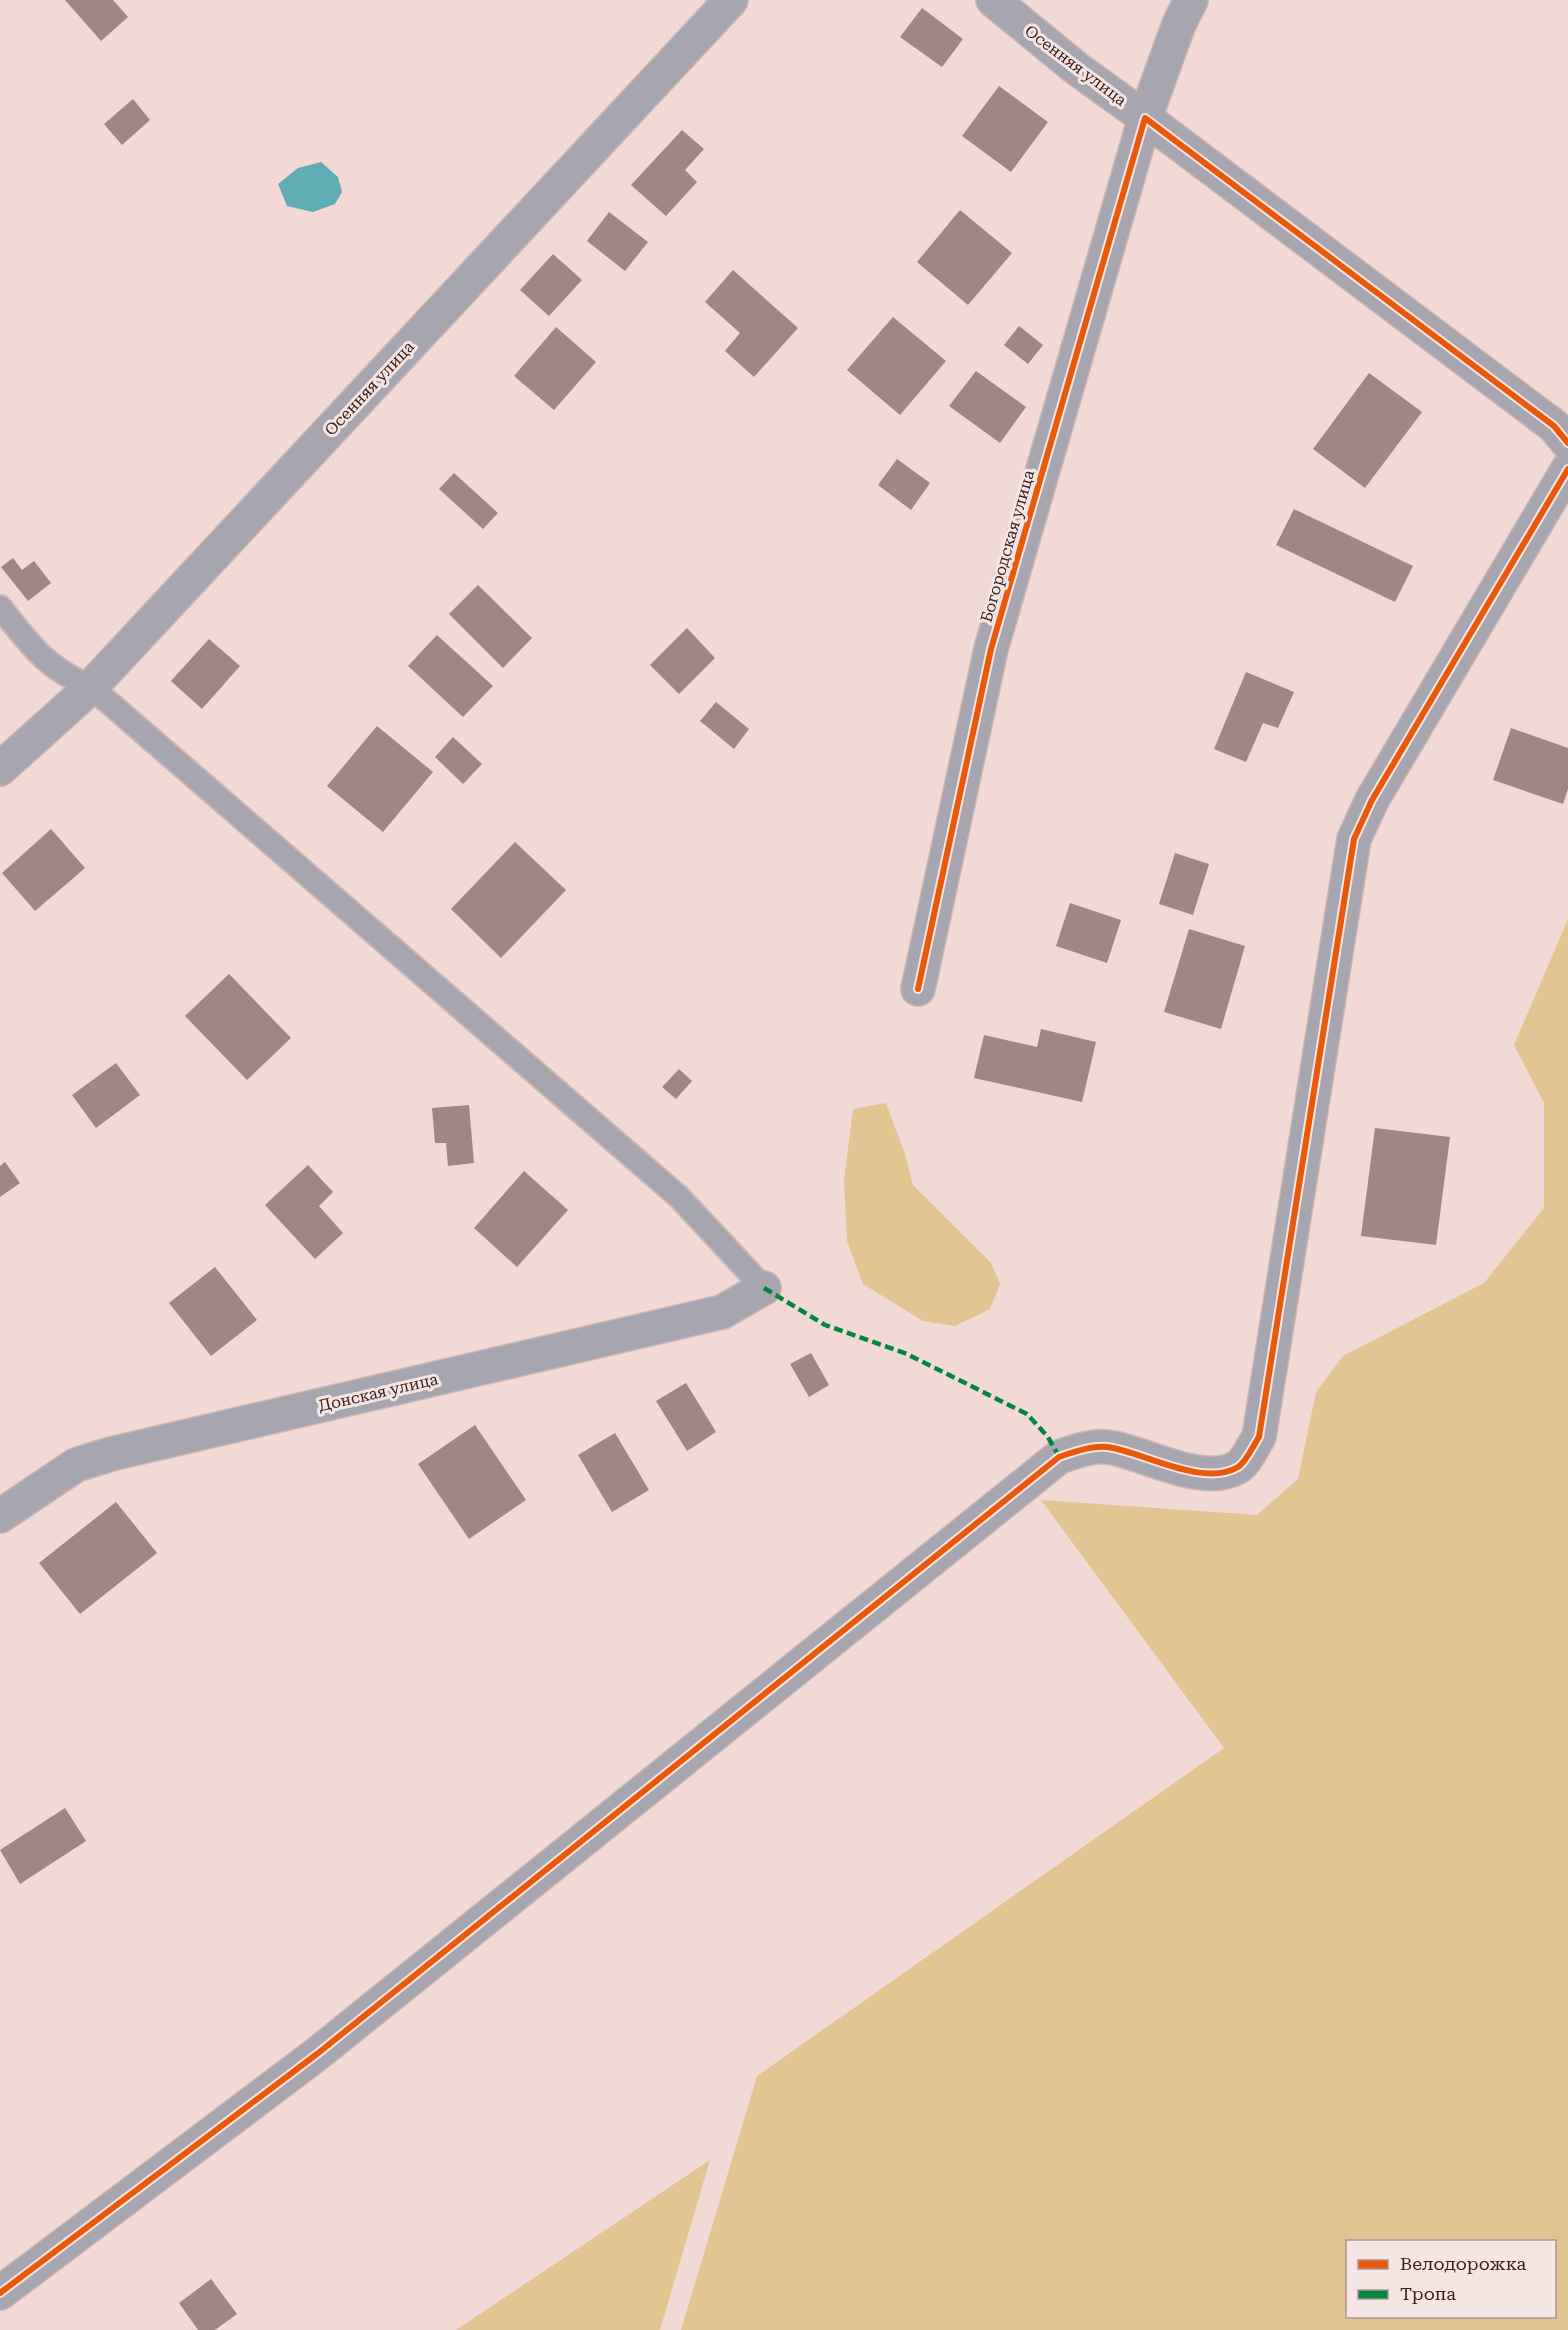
<svg xmlns="http://www.w3.org/2000/svg" width="1568" height="2330" font-family="'Roboto Serif',serif">
<style>
.green{fill:#e2c491;fill-rule:evenodd}
.water{fill:#60acb5}
.building{fill:#9e8784}
.lines{fill:none;stroke-linecap:round;stroke-linejoin:round}
.lane-casing{stroke:#cbb5b2;stroke-width:26}
.street-casing{stroke:#cbb5b2;stroke-width:36}
.lane{stroke:#a7a6b0;stroke-width:22}
.street{stroke:#a7a6b0;stroke-width:33}
.quiet{stroke:#00873e;stroke-width:4.5;stroke-dasharray:9 4.5;stroke-linecap:butt}
.cycleway-casing{stroke:#f5e5e3;stroke-width:10}
.cycleway{stroke:#e8590c;stroke-width:6}
.labels{text-anchor:middle;stroke-width:6;stroke-linejoin:round;paint-order:stroke}
.street-label{font-size:16px;fill:#391d1a;stroke:#f5e5e3}
</style>
<rect width="100%" height="100%" fill="#f2d9d5"/>
<g class="green">
<path d="M1568,919v1411h-887l76,-254 467,-328 -183,-248 216,15 41,-36 18,-87 27,-36 141,-73 60,-75v-105l-30,-58zM1348,2242h206v74h-206z"/>
<polygon points="886,1103 905,1154 913,1185 991,1263 1000,1284 990,1309 955,1326 923,1321 863,1284 847,1241 844,1180 853,1109"/>
<polygon points="710,2160 660,2330 456,2330"/>
</g>
<polygon class="water" points="321,162 338,177 342,192 335,204 313,212 287,206 278,184 298,168"/>
<g class="building">
<polygon points="65,0 113,0 128,17 101,41"/>
<polygon points="922,8 963,39 942,67 900,37"/>
<polygon points="999,86 1048,122 1011,172 962,136"/>
<polygon points="133,99 150,120 122,145 104,124"/>
<polygon points="682,130 704,149 685,170 697,182 666,216 631,185"/>
<polygon points="960,210 1012,253 968,305 917,262"/>
<polygon points="609,212 648,242 625,271 587,241"/>
<polygon points="553,254 582,280 549,316 520,290"/>
<polygon points="733,270 798,328 754,377 725,351 740,333 705,302"/>
<polygon points="893,317 946,361 900,415 847,370"/>
<polygon points="1019,326 1043,345 1028,364 1004,345"/>
<polygon points="556,327 596,362 554,410 514,376"/>
<polygon points="976,371 1026,407 1000,443 949,406"/>
<polygon points="1369,373 1422,412 1365,488 1313,449"/>
<polygon points="897,459 930,483 911,510 878,485"/>
<polygon points="454,473 498,513 483,529 439,489"/>
<polygon points="1294,509 1413,566 1395,602 1276,545"/>
<polygon points="13,558 22,570 34,561 51,583 28,601 1,567"/>
<polygon points="478,585 532,638 503,668 449,614"/>
<polygon points="687,628 715,658 679,694 650,665"/>
<polygon points="437,635 493,686 463,717 408,666"/>
<polygon points="209,639 240,666 202,709 171,681"/>
<polygon points="1246,672 1294,692 1278,728 1263,723 1246,762 1214,749"/>
<polygon points="716,702 749,729 734,749 700,721"/>
<polygon points="377,726 433,772 383,832 327,786"/>
<polygon points="1511,728 1568,748 1568,789 1563,804 1493,780"/>
<polygon points="453,737 482,764 463,784 435,757"/>
<polygon points="51,829 85,868 35,911 2,873"/>
<polygon points="515,842 566,890 501,958 451,909"/>
<polygon points="1175,853 1209,864 1193,915 1159,904"/>
<polygon points="1070,903 1121,920 1107,963 1056,946"/>
<polygon points="1189,929 1245,946 1221,1029 1164,1012"/>
<polygon points="229,974 291,1038 247,1080 185,1016"/>
<polygon points="1041,1029 1096,1042 1082,1102 974,1078 984,1035 1037,1047"/>
<polygon points="116,1063 140,1095 96,1128 72,1095"/>
<polygon points="679,1069 692,1081 676,1099 662,1087"/>
<polygon points="469,1105 474,1163 448,1166 446,1143 435,1143 432,1108"/>
<polygon points="1375,1128 1450,1137 1436,1245 1361,1236"/>
<polygon points="5,1162 20,1183 0,1197 0,1166"/>
<polygon points="308,1165 333,1192 319,1206 343,1233 315,1259 265,1205"/>
<polygon points="524,1171 568,1210 517,1267 474,1228"/>
<polygon points="215,1267 257,1320 211,1356 169,1303"/>
<polygon points="811,1353 829,1385 809,1397 790,1364"/>
<polygon points="686,1383 716,1432 687,1451 656,1401"/>
<polygon points="475,1425 526,1500 469,1539 418,1464"/>
<polygon points="615,1433 649,1490 612,1512 578,1455"/>
<polygon points="116,1502 157,1553 80,1614 39,1563"/>
<polygon points="65,1808 86,1841 20,1884 0,1850"/>
<polygon points="211,2279 237,2314 215,2330 198,2330 179,2303"/>
</g>
<g class="lines">
<defs>
<path id="lane" d="M0,607c30,37 45,61 91,80l588,510 85,91"/>
<g id="street">
<polyline points="993,0 1076,68 1145,118 1179,24 1191,0"/>
<polyline points="0,769 91,687 731,0"/>
<polyline points="918,989 991,649 1145,118 1554,426 1568,443"/>
<polyline points="0,1516 76,1465 111,1454 722,1312 764,1288"/>
<path d="M0,2293l317,-239 742,-597c17,-6 36,-13 54,-9 36,7 91,39 125,19 8,-5 15,-21 21,-30l95,-598 18,-39 196,-331"/>
</g>
</defs>
<use href="#lane" class="lane-casing"/>
<use href="#street" class="street-casing"/>
<use href="#lane" class="lane"/>
<use href="#street" class="street"/>
<polyline class="quiet" points="764,1288 825,1325 907,1354 1027,1414 1048,1437 1059,1457"/>
<defs>
<g id="cycleway">
<polyline points="918,989 991,649 1145,118 1554,426 1568,443"/>
<path d="M0,2293l317,-239 742,-597c17,-6 36,-13 54,-9 36,7 91,39 125,19 8,-5 15,-21 21,-30l95,-598 18,-39 196,-331"/>
</g>
</defs>
<use href="#cycleway" class="cycleway-casing"/>
<use href="#cycleway" class="cycleway"/>
</g>
<g class="labels">
<g class="street-label">
<text transform="translate(1076 65) rotate(37)" y="6">Осенняя улица</text>
<text transform="translate(369 388) rotate(-47)" y="6">Осенняя улица</text>
<text transform="translate(1007 546) rotate(-74)" y="6">Богородская улица</text>
<text transform="translate(378 1392) rotate(-13)" y="6">Донская улица</text>
</g>
</g>
<rect x="1346" y="2240" width="210" height="78" fill="#f5e5e3" stroke="#aa9593" stroke-width="1.5"/>
<rect x="1358" y="2260" width="30" height="9" fill="#e8590c" stroke="#aa9593" stroke-width="1.5"/>
<text x="1400" y="2270" font-size="18" fill="#391d1a">Велодорожка</text>
<rect x="1358" y="2290" width="30" height="9" fill="#00873e" stroke="#aa9593" stroke-width="1.5"/>
<text x="1400" y="2300" font-size="18" fill="#391d1a">Тропа</text>
</svg>
